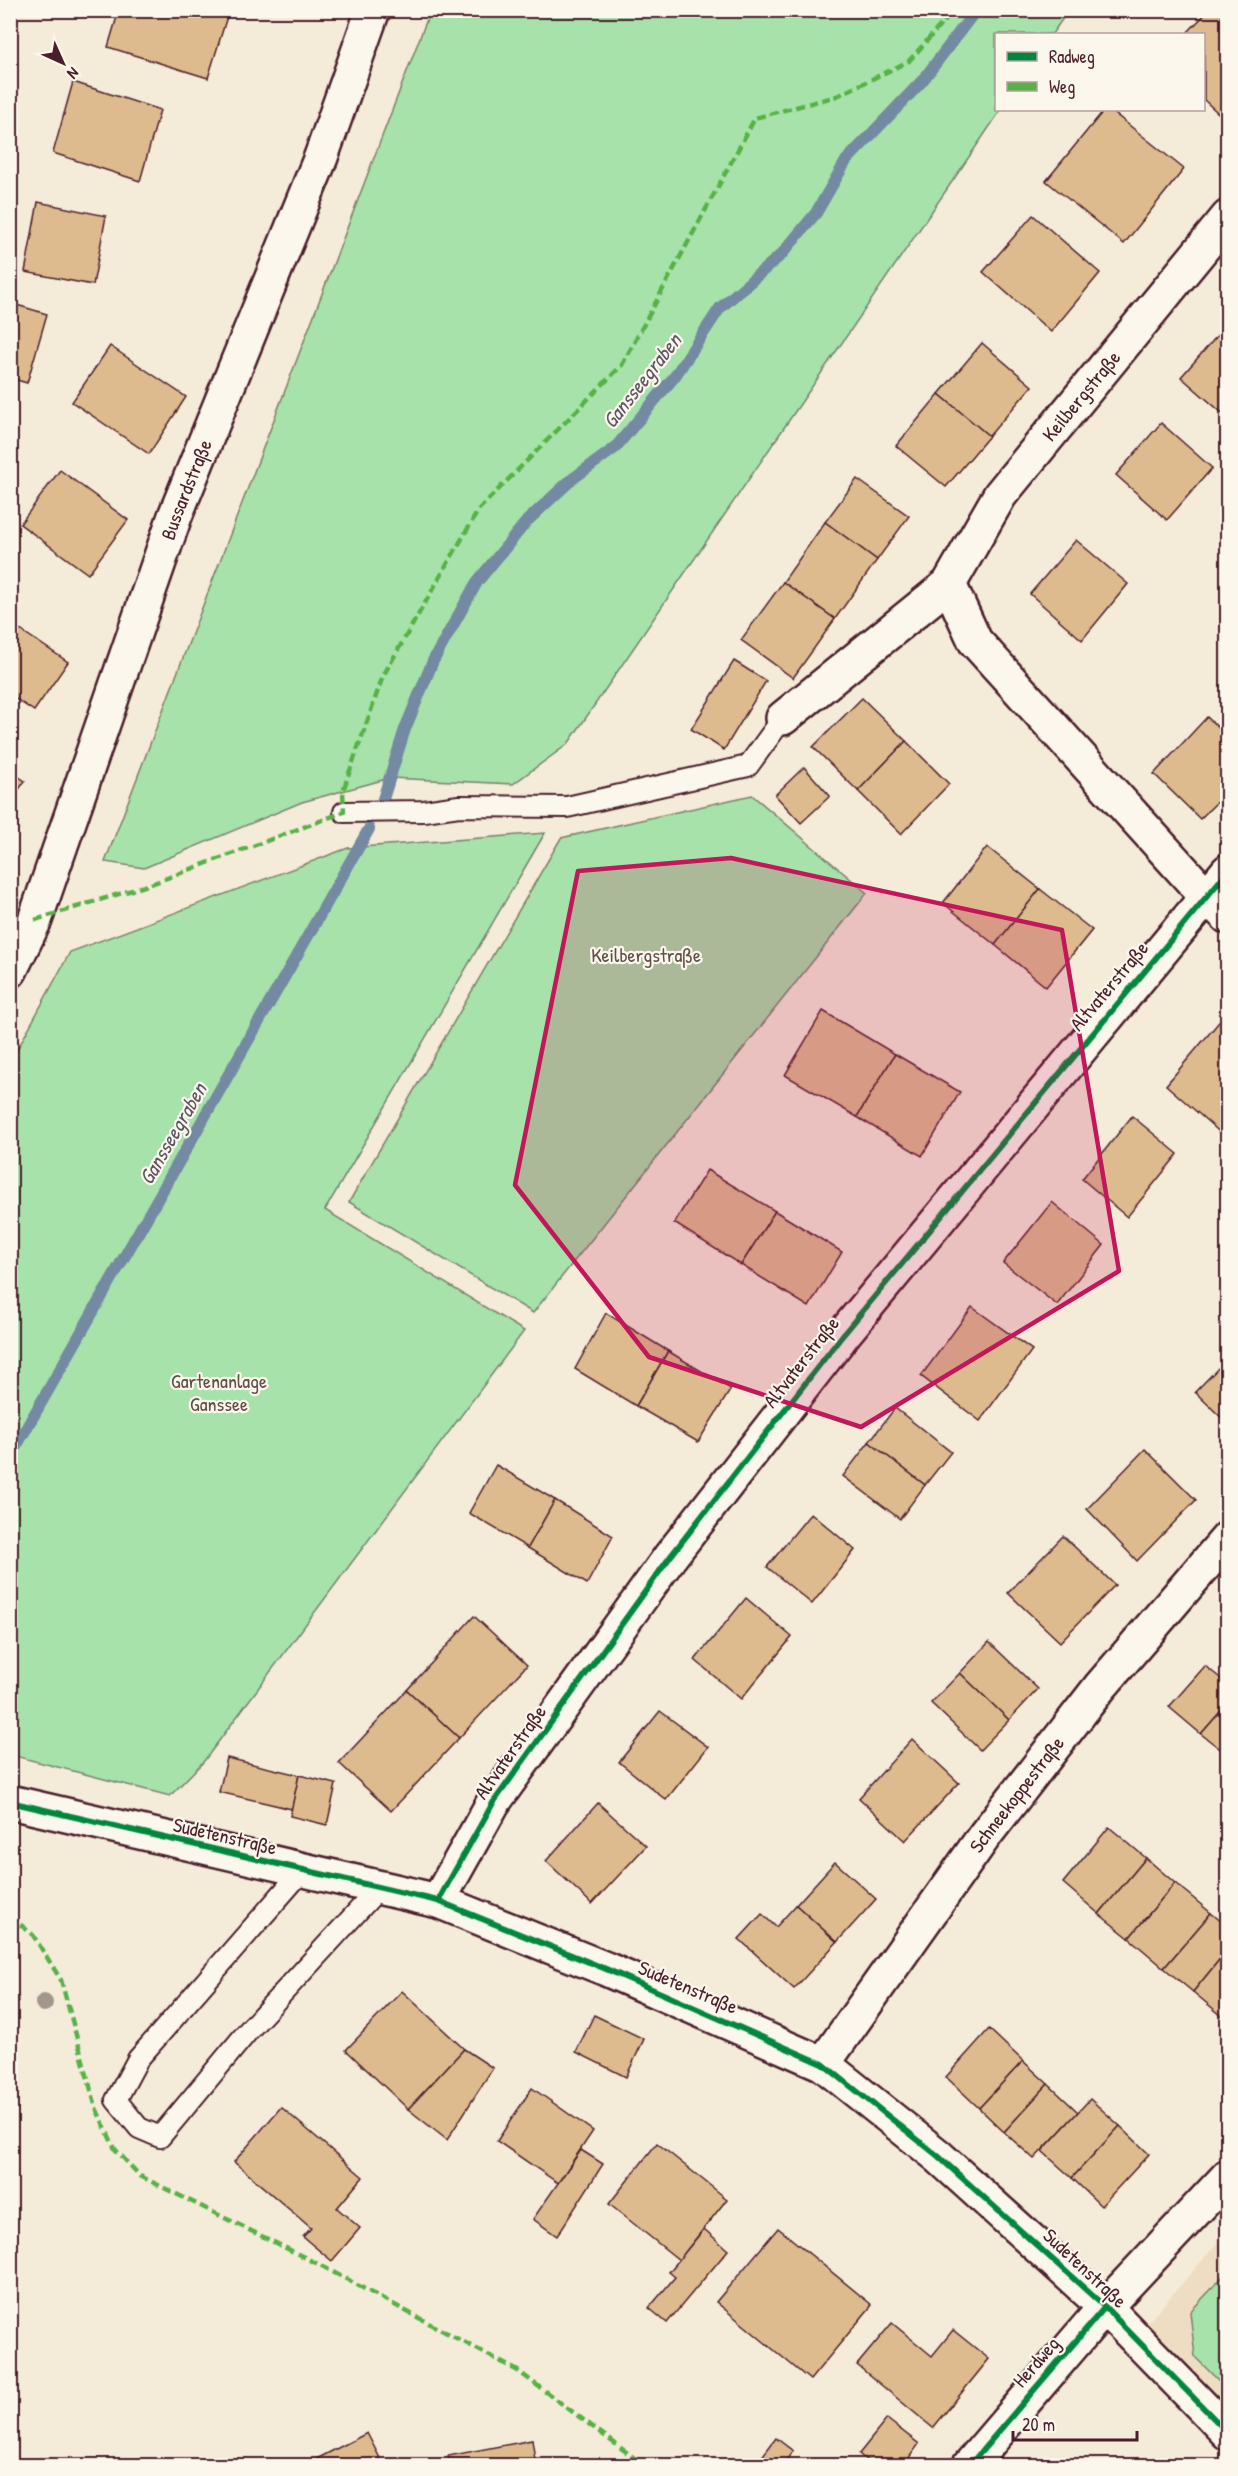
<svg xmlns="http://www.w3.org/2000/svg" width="1238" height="2476" font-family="'Patrick Hand',sans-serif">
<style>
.built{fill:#eeddc3}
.green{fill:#a6e2a9;stroke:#78806a;stroke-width:1.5}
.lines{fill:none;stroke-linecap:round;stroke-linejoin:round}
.stream{stroke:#738aa2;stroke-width:12}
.building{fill:#ddbb8f;stroke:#4a1f2b;stroke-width:1.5}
.service-casing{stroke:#4a1f2b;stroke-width:24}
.minor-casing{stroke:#4a1f2b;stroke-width:38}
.tertiary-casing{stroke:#4a1f2b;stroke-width:38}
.service{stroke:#fbf7ec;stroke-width:20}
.minor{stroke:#fbf7ec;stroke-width:33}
.tertiary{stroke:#fbf7ec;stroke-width:33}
.quiet{stroke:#57b146;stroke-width:4.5;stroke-dasharray:9 4.5;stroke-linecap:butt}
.cycleway-casing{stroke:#fbf7ec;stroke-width:10}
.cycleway{stroke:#00873e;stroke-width:6}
.tree{fill:#a4968a}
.marked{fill:#c2185b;fill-opacity:0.2;stroke:#c2185b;stroke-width:4.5;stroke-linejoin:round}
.labels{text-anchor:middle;stroke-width:4.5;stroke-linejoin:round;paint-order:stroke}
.street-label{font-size:20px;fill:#4a1f2b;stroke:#fbf7ec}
.park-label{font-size:20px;fill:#61504a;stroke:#fbf7ec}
.water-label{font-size:21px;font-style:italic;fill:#5f5566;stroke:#fbf7ec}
</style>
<rect width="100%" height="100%" fill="#f5ebd9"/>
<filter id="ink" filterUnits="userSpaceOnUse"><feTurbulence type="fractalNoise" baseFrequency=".0167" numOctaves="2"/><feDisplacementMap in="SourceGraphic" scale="12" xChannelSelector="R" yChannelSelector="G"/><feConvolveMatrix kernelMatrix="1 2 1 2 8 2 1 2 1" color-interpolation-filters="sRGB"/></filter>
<g filter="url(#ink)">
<polygon class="built" points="1227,2232 1227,2404 1144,2327"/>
<g class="green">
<polygon points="430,11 1068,11 1052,34 996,34 996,110 1001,110 568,744 513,784 390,778 302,802 144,868 105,862"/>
<polygon points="752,795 867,893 533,1313 349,1202 561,838"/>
<polygon points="545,833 325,1210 524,1331 204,1761 170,1796 11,1755 11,1061 70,952 348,848"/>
<polygon points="1227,2272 1227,2389 1195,2357 1190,2312"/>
</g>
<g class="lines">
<g class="stream">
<polyline points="383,799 405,729 433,661 477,582 527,521 571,480 615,448 675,376 720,308 782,254 816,213 846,161 923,80 976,10"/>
<polyline points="10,1457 369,829"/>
</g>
</g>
<g class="building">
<polygon points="119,10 229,10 208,78 108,47"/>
<polygon points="1209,10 1217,10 1228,20 1228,122 1204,100 1204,34 1186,34"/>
<polygon points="73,82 160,110 140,181 53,153"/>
<polygon points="1104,110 1110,110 1184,169 1124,244 1046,181"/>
<polygon points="38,202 106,216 93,285 25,272"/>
<polygon points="1033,215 1100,273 1051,332 983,272"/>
<polygon points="10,303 47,314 27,383 10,378"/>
<polygon points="1224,328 1228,331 1228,418 1181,377"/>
<polygon points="982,343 1032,386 989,436 939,394"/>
<polygon points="110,346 186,397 149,454 72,402"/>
<polygon points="939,394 989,436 946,487 896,446"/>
<polygon points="1161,423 1212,468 1167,520 1116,475"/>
<polygon points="60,470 128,520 88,574 20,524"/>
<polygon points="857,479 909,516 877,560 825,522"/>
<polygon points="825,522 877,560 835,619 783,582"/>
<polygon points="1076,540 1128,584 1082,640 1030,594"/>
<polygon points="783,582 835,619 793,678 741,640"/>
<polygon points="10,623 68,662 34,711 10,695"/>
<polygon points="734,661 766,681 724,750 691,729"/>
<polygon points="862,698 906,741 858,791 813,747"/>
<polygon points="1207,717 1228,737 1228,791 1200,819 1154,774"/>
<polygon points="906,741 949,784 901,834 858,791"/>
<polygon points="804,767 830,796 801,823 775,795"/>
<polygon points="10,771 25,781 10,802"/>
<polygon points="987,847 1040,889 995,945 943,903"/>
<polygon points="1040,889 1092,930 1046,987 995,945"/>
<polygon points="823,1011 895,1054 857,1117 785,1075"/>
<polygon points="1224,1016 1228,1019 1228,1129 1223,1135 1166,1085"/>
<polygon points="895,1054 960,1092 922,1156 857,1117"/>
<polygon points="1132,1116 1178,1154 1127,1217 1082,1179"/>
<polygon points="707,1170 775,1211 741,1265 674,1223"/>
<polygon points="1052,1202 1104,1245 1057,1305 1003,1263"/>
<polygon points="775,1211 842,1252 809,1307 741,1265"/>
<polygon points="972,1307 1032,1350 980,1421 921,1376"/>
<polygon points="606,1313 668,1351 636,1406 575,1369"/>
<polygon points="668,1351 731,1389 698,1442 636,1406"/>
<polygon points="1228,1358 1228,1424 1195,1392"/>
<polygon points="895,1408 951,1452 925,1485 869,1442"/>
<polygon points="869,1442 925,1485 900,1519 843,1476"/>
<polygon points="1145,1449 1196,1500 1137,1561 1087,1509"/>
<polygon points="496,1465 555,1500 528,1548 469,1513"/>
<polygon points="555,1500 613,1536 587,1584 528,1548"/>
<polygon points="811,1513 855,1550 812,1604 767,1567"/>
<polygon points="1063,1536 1115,1585 1060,1642 1008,1593"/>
<polygon points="746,1598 792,1637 741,1699 695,1660"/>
<polygon points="474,1616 527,1665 459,1738 407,1690"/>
<polygon points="989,1642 1038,1689 1009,1720 960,1673"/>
<polygon points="1205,1666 1228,1684 1228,1703 1201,1734 1169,1707"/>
<polygon points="960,1673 1009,1720 980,1750 931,1703"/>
<polygon points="407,1690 459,1738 391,1811 339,1763"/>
<polygon points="1228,1703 1228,1755 1201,1734"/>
<polygon points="660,1711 708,1747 666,1800 619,1762"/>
<polygon points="912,1739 959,1783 905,1841 859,1798"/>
<polygon points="227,1758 299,1775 292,1809 219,1792"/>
<polygon points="299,1775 336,1784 327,1825 290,1816"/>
<polygon points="598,1803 646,1846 592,1904 546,1861"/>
<polygon points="1109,1827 1146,1858 1099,1914 1063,1883"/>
<polygon points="1146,1858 1175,1883 1129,1938 1099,1914"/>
<polygon points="835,1862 876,1899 837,1942 796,1905"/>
<polygon points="1175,1883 1211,1913 1164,1968 1129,1938"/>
<polygon points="796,1905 837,1942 794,1989 739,1939 762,1914 776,1927"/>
<polygon points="1211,1913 1228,1927 1228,1949 1193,1992 1164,1968"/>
<polygon points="1228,1949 1228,2020 1227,2020 1193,1992"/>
<polygon points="402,1991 464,2049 408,2109 346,2050"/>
<polygon points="594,2015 644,2039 626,2077 576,2052"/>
<polygon points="989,2029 1023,2061 979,2108 946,2077"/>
<polygon points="464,2049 493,2068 447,2140 408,2109"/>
<polygon points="1023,2061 1048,2084 1004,2132 979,2108"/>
<polygon points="1048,2084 1078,2112 1034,2159 1004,2132"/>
<polygon points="532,2088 593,2131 558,2183 497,2141"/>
<polygon points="1090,2099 1120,2126 1072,2178 1042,2151"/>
<polygon points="281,2107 363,2177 337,2208 360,2228 332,2261 303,2237 311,2228 234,2162"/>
<polygon points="1120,2126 1149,2154 1101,2206 1072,2178"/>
<polygon points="657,2143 727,2199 679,2260 609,2204"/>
<polygon points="581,2150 603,2164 557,2236 533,2219"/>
<polygon points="778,2228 872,2305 810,2380 716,2302"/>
<polygon points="704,2229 728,2250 667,2323 649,2308 675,2277 669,2272"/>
<polygon points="892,2323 932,2356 953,2330 989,2359 933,2428 857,2365"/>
<polygon points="887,2419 919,2444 903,2466 873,2466 859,2454"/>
<polygon points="367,2433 384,2466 303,2466"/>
<polygon points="776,2438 793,2451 782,2466 755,2466"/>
<polygon points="532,2440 536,2466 450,2466 448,2456"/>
</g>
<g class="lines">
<defs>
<g id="service">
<polyline points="344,812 424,811 459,806 567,807 748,766 783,718"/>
<polyline points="302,1871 138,2059 116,2100 139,2128 160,2137 248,2031 380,1887"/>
</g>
<g id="minor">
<polyline points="949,584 975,641 1206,896 1228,917"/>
<path id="s1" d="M783,718l166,-134 51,-89 228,-278"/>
<path id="s2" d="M10,971l25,-51 140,-404 146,-359 52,-147"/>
<polyline points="10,1802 438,1901 606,1969 823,2064 938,2156 1105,2307 1228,2433"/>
<polyline points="438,1901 493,1803 670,1557 842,1336 1228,871"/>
<path id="s3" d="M823,2064l162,-229 115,-148 128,-149"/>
</g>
<polyline id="tertiary" points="969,2466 1105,2307 1228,2176"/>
</defs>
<use href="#service" class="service-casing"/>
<use href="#minor" class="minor-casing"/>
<use href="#tertiary" class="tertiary-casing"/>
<use href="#service" class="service"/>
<use href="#minor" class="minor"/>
<use href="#tertiary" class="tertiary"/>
<g class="quiet">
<polyline points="35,920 151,884 344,812 343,791 383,676 479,509 622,365 755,118 837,96 909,61 954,10"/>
<polyline points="10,1916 33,1935 61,1980 96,2108 115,2149 140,2176 318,2264 518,2371 645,2466"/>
</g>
<defs>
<g id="cycleway">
<polyline points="10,1802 438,1901 606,1969 823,2064 938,2156 1105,2307 1228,2433"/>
<polyline points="438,1901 493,1803 670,1557 842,1336 1228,871"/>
<polyline points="969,2466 1105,2307"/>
</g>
</defs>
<use href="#cycleway" class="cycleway-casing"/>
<use href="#cycleway" class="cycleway"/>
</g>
<circle class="tree" cx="44" cy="2003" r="9"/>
</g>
<path class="marked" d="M731,858l331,72 57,341 -258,156 -212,-70 -134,-172 63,-314z"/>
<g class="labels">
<g class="street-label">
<text dy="7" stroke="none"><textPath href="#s1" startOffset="444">Keilbergstraße</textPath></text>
<text dy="7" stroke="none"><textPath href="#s2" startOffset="513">Bussardstraße</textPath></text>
<text transform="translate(1109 986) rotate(-50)" y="7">Altvaterstraße</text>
<text transform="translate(801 1362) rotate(-52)" y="7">Altvaterstraße</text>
<text transform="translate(510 1752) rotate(-55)" y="7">Altvaterstraße</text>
<text dy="7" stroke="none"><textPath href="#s3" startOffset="332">Schneekoppestraße</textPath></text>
<text transform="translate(225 1836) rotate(13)" y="7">Sudetenstraße</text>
<text transform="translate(688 1987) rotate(23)" y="7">Sudetenstraße</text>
<text transform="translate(1085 2268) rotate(43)" y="7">Sudetenstraße</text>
<text transform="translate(1036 2362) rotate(-49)" y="7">Herdweg</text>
</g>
<g class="park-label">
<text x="646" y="962">Keilbergstraße</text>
<text x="219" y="1388">Gartenanlage<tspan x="219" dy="23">Ganssee</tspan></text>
</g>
<g class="water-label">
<text transform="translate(642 381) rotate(-52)" y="7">Gansseegraben</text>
<text transform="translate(173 1134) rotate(-60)" y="7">Gansseegraben</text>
</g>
</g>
<rect width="1238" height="2476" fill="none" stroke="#fbf7ec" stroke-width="36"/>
<rect x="18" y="18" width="1202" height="2440" fill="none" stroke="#4a1f2b" stroke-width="2" filter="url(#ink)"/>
<rect x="995" y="33" width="210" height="78" fill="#fbf7ec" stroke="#b4a19f" stroke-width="1.5"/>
<rect x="1007" y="52" width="30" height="9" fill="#00873e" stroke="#b4a19f" stroke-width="1.5"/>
<text x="1049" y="63" font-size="18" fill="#4a1f2b">Radweg</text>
<rect x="1007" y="82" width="30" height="9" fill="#57b146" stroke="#b4a19f" stroke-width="1.5"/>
<text x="1049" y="93" font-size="18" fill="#4a1f2b">Weg</text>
<g transform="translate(63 63) rotate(135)" stroke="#fbf7ec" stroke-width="4.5" paint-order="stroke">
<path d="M0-4.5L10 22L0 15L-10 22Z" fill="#4a1f2b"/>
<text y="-9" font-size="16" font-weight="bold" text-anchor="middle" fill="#4a1f2b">N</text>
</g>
<path d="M1013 2431v9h124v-9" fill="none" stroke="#4a1f2b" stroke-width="3"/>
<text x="1022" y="2431" font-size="18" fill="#4a1f2b" stroke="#fbf7ec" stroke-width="4.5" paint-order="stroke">20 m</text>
</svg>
